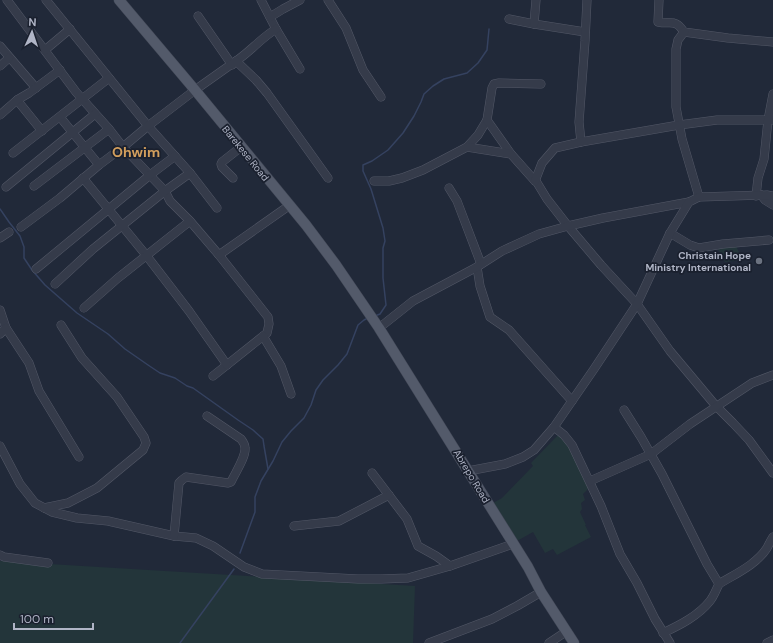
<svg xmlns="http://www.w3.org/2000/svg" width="773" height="643" font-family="'DM Sans',sans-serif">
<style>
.green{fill:#23353a}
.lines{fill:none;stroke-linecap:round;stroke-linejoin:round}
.stream{stroke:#354260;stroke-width:1.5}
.minor-casing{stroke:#535867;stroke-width:9}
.major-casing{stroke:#3e4453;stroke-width:11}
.minor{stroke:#353b4a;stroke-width:8}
.major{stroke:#535a6a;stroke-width:10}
.worship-dot{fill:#6b7280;stroke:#1a202e;stroke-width:1.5}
.labels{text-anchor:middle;stroke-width:3.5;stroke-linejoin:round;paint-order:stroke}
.street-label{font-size:10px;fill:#b0b5c6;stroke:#1a202e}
.poi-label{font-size:10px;font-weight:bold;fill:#b0b5c6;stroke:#1a202e;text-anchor:end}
.district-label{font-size:14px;font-weight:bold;fill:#d39f5d;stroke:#1a202e}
</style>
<rect width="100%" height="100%" fill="#212939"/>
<g class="green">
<polygon points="736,246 743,260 725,262 717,247"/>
<polygon points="559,434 570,448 590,487 583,494 585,500 581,503 582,509 580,512 586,525 585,525 591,537 557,555 553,549 545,553 533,532 517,541 493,503 502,498 533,466 531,463"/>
<polygon points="0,561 415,586 413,643 0,643"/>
</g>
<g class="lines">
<g class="stream">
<polyline points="0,209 9,222 20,236 24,247 24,258 32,270 45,285 77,313 108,334 125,349 148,365 160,373 175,378 187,386 193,388 238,420 253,430 263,439 264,446 268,469"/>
<polyline points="375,316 380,314 386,305 383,278 383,248 385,241 383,228 371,189 363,171 363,165 372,161 388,150 403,133 414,116 421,102 424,94 433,86 444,79 467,73 478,63 487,50 489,29"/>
<polyline points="240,553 255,512 255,497 261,481 273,461 282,442 291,431 304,418 311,405 316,390 323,380 338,365 347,354 358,325 364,320 368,318"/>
<polyline points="180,643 234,569"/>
</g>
<defs>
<g id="minor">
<polyline points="7,0 76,92 109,129 123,147 165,191 170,201 190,221 219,255 268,317 269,324 267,333 213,376"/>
<polyline points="46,0 148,126 190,173 217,208"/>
<polyline points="261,0 276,29 300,69"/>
<polyline points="328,0 346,28 363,70 381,97"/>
<path d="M659,0l-1,22c13,3 17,-4 26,10l44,6 45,4"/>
<polyline points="198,16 232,65"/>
<polyline points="270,17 283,9 300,0"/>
<polyline points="509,19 534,24 585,32"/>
<polyline points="534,24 536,0"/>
<polyline points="684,32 678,40 676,49 676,107 682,139 699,197"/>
<polyline points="0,46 36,88"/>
<polyline points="45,50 70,29"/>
<path d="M236,61c14,-9 25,-23 40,-32"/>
<polyline points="0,66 9,58"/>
<polyline points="17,100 42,131"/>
<polyline points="0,115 17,100 29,93 60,70"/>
<polyline points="60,117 99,165"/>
<polyline points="581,142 579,122 585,41 587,0"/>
<polyline points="467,147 478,135 487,120"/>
<polyline points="13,153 109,78"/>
<polyline points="511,154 487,120 492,88 494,84 499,83 541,84"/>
<polyline points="83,178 146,255 189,311 227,365"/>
<polyline points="233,178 222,167 221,164 222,162 241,147"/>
<polyline points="374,181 389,181 402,178 423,170 467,147 511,154 535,181 536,181 547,199 568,226 601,265 637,304 670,351 716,406 733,423 749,440 773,473"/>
<polyline points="535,181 542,163 555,148 581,142 679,125 717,120 773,120"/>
<polyline points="34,186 109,129"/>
<polyline points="6,187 95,114"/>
<polyline points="449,188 457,201 481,264"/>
<polyline points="761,195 765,200 773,205"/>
<polyline points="756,196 758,178 764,159 768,120 773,94"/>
<polyline points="21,227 60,198 99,165 123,147 148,126 195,90 236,61 256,80 267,93 328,178"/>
<polyline points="670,233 690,245 699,248 723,244 769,240"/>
<polyline points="0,238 9,232"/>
<polyline points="219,255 290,205"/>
<polyline points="477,267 480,286 490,317 509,330 572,401"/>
<polyline points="36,269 150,175 175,156"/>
<polyline points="55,284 93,249 165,191 190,173"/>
<polyline points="84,308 118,278 190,221"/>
<polyline points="0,310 6,328"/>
<polyline points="379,328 413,301 477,267 502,251 539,234 568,226 603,218 689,202"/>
<polyline points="0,334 6,328 29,363 39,391 79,457"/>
<polyline points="263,336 281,366 291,394"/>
<path d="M624,410l17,27 21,37 45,90 12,20c-3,6 -5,12 -9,17 -12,15 -30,24 -47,32"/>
<polyline points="554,427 564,435 572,445 601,506 620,554 637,583 655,619 670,643"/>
<polyline points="0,446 20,484 35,503 52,512 77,518 108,521 174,536 196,538 213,546 244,567 262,574 358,579 381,579 408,578 450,566 513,544"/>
<polyline points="468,471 505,464 523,457 534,450 554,427 594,369 637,304 670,233 689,202 699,197 767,195 773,196"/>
<polyline points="372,473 407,519 418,546 436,556 450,566"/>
<polyline points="590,481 651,454 690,424 752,383 773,375"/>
<polyline points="44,508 68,503 97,488 143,450 146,443 144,437 117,397 82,358 61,325"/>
<polyline points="294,526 339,521 389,495"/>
<path d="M174,536l5,-53 3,-3 4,-3 42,6 3,-1c4,-9 15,-25 14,-34 0,-4 -2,-6 -4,-9l-34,-23"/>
<polyline points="0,555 4,557 48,563"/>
<path d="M719,584c16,-10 37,-19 48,-36 2,-4 4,-8 6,-11"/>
<polyline points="429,643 492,619 517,606 541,592"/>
<polyline points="549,643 567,631"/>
<polyline points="767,643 773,640"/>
</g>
<polyline id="major" points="119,0 195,90 306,225 336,265 379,328 468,471 528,567 541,592 574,643"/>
</defs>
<use href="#minor" class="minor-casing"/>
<use href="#major" class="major-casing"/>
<use href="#minor" class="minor"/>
<use href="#major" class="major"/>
</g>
<circle class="worship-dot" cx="759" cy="261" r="4"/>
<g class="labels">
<g class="street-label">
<text transform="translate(246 153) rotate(51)" y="4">Barekese Road</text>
<text transform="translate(472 476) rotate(59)" y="4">Abrepo Road</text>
</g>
<g class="poi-label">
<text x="751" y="259">Christain Hope<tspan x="751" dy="12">Ministry International</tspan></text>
</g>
<g class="district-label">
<text x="136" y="157">Ohwim</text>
</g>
</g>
<g transform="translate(32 32) rotate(3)" stroke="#1a202e" stroke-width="3" paint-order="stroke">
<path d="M0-3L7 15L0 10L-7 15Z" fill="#b0b5c6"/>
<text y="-6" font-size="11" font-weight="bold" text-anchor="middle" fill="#b0b5c6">N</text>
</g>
<path d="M14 623v6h79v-6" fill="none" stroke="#b0b5c6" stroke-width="2"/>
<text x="20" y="623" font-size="12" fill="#b0b5c6" stroke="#1a202e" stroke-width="3" paint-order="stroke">100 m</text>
</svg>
